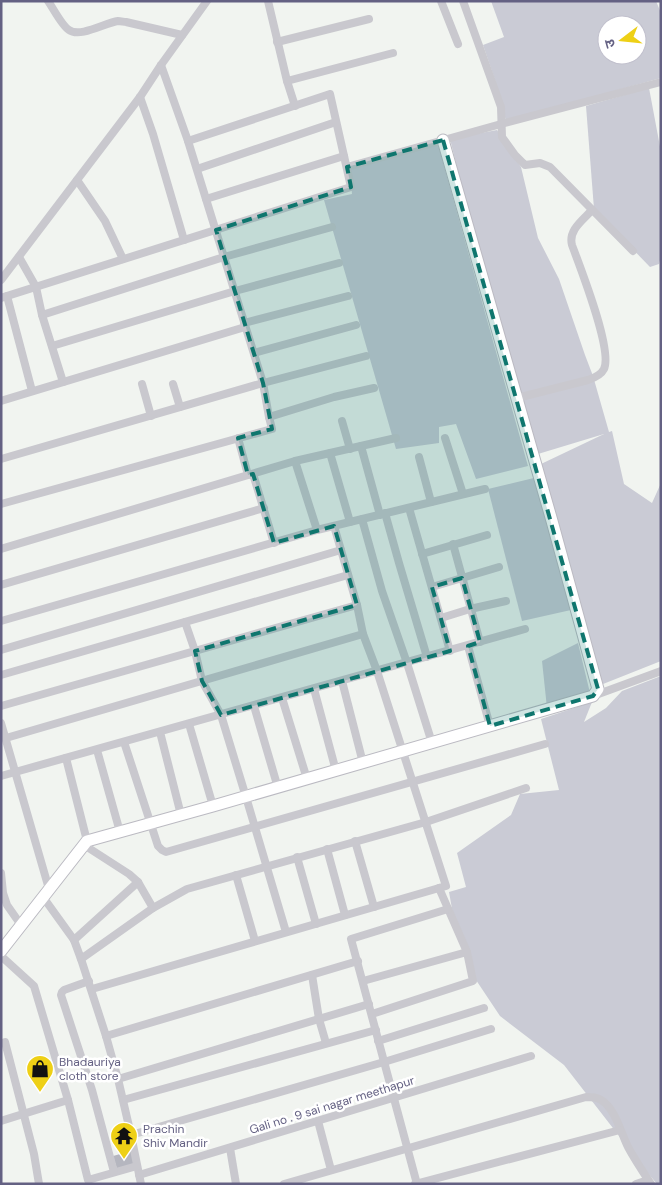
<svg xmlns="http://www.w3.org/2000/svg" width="662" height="1185" font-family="'DM Sans','Noto Sans Devanagari',sans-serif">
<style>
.water{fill:#cacbd5;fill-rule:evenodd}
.building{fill:#b5b6bf}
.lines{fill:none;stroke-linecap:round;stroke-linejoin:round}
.secondary-casing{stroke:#bbbac2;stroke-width:13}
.street{stroke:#c9c8ce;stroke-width:8}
.secondary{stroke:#fff;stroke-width:11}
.marked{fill:#0f766e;fill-opacity:0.2;stroke:#0f766e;stroke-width:4;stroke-dasharray:10 6;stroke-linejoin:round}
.labels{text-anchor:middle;stroke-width:5;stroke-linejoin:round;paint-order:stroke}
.poi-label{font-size:12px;fill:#646183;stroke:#fff;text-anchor:start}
.street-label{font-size:12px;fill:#646183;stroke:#fff}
</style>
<rect width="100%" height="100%" fill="#f1f4f0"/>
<g class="water">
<path d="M491,1h165l5,12v65l-155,43 -11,-41 -12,-35 21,-8zM607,25h30v30h-30z"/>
<polygon points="649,88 661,152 661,256 659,264 650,267 594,209 586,106"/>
<polygon points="497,130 521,167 538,238 559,279 585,355 593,376 609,432 612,431 624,484 652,503 661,483 661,661 593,688 541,464 604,434 538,454 469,216 450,139"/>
<polygon points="437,141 528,466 476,479 456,424 439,427 439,443 396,449 324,200 352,194 349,165"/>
<polygon points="538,477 571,610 522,621 488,489"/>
<polygon points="578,643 590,693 547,708 542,661"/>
<polygon points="661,676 661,1184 657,1184 647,1172 564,1065 500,1016 474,977 454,920 449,892 466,887 457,853 511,815 520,794 559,790 541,719 592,702 584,722 606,708 622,691"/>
</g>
<polygon class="building" points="131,1151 135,1164 117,1169 113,1156"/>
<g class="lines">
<defs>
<polyline id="secondary" points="1,951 87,841 213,806 593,696 598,689 552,521 443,140"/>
</defs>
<use href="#secondary" class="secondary-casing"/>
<g class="street">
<path d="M48,1c5,7 14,25 21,29 11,8 36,-7 49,-9 3,0 6,1 8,1l56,13"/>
<polyline points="268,1 287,81 295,106"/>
<polyline points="441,1 458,44"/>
<polyline points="463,1 501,107 502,137 515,155 525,165 540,163 550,167 633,251"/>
<polyline points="277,42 369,19"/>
<polyline points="161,65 188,141 263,383 269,417"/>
<polyline points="287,81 393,53"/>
<polyline points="140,97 153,134 184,240"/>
<polyline points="347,167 501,124 661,82"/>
<polyline points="197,169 336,122"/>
<polyline points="77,180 105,221 123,259"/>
<polyline points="206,199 344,156"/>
<polyline points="19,257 36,287 42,315 63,382"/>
<polyline points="1,280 140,97 161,65 207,1"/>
<polyline points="7,296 32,391"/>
<polyline points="1,298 351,187 330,94 188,141"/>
<polyline points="42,315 224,257 332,227"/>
<polyline points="244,323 348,296"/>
<polyline points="52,346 235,291 339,263"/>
<polyline points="254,353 356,325"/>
<polyline points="142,384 151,416"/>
<polyline points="173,384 180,407"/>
<path d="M517,398l71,-18c6,-2 13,-5 16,-11 9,-19 -24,-102 -32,-124 -4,-15 11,-25 20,-35"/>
<polyline points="1,401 245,327"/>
<polyline points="342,421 350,449"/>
<polyline points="238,438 248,475"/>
<polyline points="445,438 463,494"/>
<polyline points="361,446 380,515"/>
<polyline points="330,453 350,522"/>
<polyline points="419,457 431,502"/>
<polyline points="1,459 263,383 366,356"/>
<polyline points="295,461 317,530"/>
<polyline points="253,474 274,543"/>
<polyline points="1,504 272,429 269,417 334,397 374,388"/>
<polyline points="409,508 450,651"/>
<polyline points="385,513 399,563 427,657"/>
<polyline points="362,519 382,591 407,663 432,743"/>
<polyline points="453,544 480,642"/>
<polyline points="1,549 295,461 396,438"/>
<polyline points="422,554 487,535"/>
<polyline points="1,585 264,508"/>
<polyline points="432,587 499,567"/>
<polyline points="441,618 470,609 506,601"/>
<polyline points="1,621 317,530 485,489"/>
<polyline points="185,622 195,651 202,681 221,715 246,797 286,932"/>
<polyline points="468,646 490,726"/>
<polyline points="1,650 341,550"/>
<polyline points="1,675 348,575"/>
<polyline points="342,681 363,763"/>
<polyline points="314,689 336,771"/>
<polyline points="593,696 661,671"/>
<polyline points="282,698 307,779"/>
<polyline points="1,706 357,605"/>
<polyline points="254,706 278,788"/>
<polyline points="1,723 49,889"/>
<polyline points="189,724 213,806"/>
<polyline points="160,732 181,815"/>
<polyline points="6,738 363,634"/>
<polyline points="124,742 158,846 162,850 166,852 545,744"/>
<polyline points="97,750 120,832"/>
<polyline points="66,758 87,841"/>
<polyline points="1,776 525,629"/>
<polyline points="355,841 374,907"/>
<polyline points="84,845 129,874 138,882 153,908"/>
<polyline points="327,849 345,915"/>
<polyline points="297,857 316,924"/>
<polyline points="1,873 3,893 7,905 21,925"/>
<polyline points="236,875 255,941"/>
<polyline points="43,897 74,940 81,959 106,1036 118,1079 131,1135 141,1184"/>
<polyline points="74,940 138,882"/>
<polyline points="1,956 34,986 68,1100 88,1180 137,1166"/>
<polyline points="81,959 153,908 187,889 426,822 526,788"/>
<polyline points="312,975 319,1019 326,1043"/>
<polyline points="89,981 64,990 62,992 61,995 92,1090 114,1172"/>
<polyline points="363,981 467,952"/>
<polyline points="92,989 446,886 377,671 363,634 357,605 334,526"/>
<polyline points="372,1014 473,981 467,952 439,888"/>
<polyline points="106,1036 358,961"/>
<polyline points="378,1041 484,1008"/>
<polyline points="5,1042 34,1154 39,1184"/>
<polyline points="118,1079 369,1004"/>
<polyline points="123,1100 376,1030"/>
<polyline points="1,1121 68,1100"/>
<polyline points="318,1121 331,1170"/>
<polyline points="131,1135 384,1062 491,1029"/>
<polyline points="230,1148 236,1184"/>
<polyline points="139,1175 531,1056"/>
<path d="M284,1184l302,-87c6,0 11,0 15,3 14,8 20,33 27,47 7,13 15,25 23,37"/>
<polyline points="415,1184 620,1130"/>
<polyline points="417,1184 351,939 448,909"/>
<polyline points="636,1184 648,1180"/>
</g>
<use href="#secondary" class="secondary"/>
</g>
<path class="marked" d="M443,140l155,549 -5,7 -103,30 -22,-80 12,-4 -18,-64 -30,9 18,64 -229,64 -19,-34 -7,-30 162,-46 -23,-79 -60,17 -21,-69 -5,1 -10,-37 34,-9 -9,-46 -47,-153 135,-43 -4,-20z"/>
<defs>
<symbol id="shop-pin" viewBox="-11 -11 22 30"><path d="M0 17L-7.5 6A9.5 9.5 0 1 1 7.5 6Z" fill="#eed016" stroke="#fff"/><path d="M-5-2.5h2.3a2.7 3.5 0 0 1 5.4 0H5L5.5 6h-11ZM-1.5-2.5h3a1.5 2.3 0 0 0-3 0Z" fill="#111"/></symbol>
<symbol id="temple-pin" viewBox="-11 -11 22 30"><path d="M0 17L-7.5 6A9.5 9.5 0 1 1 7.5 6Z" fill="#eed016" stroke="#fff"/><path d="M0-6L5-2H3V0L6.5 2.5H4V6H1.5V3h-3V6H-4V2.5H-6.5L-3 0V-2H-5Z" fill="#111"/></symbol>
</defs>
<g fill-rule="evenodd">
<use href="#shop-pin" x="24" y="1053" width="32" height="43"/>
<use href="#temple-pin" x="108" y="1120" width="32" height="43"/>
</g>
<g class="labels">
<g class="poi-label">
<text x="59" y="1066">Bhadauriya<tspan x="59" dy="14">cloth store</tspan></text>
<text x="143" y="1133">Prachin<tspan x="143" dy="14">Shiv Mandir</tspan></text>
</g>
<g class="street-label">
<text transform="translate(332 1105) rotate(-17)" y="4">Gali no . 9 sai nagar meethapur</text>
</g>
</g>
<rect width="662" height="1185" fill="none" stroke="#646183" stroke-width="5"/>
<g transform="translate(622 40) rotate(254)"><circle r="24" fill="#ffffff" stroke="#c1c0cd"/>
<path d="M0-4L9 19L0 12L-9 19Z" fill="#eed016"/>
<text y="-8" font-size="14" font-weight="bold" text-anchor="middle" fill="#646183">उ</text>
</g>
</svg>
